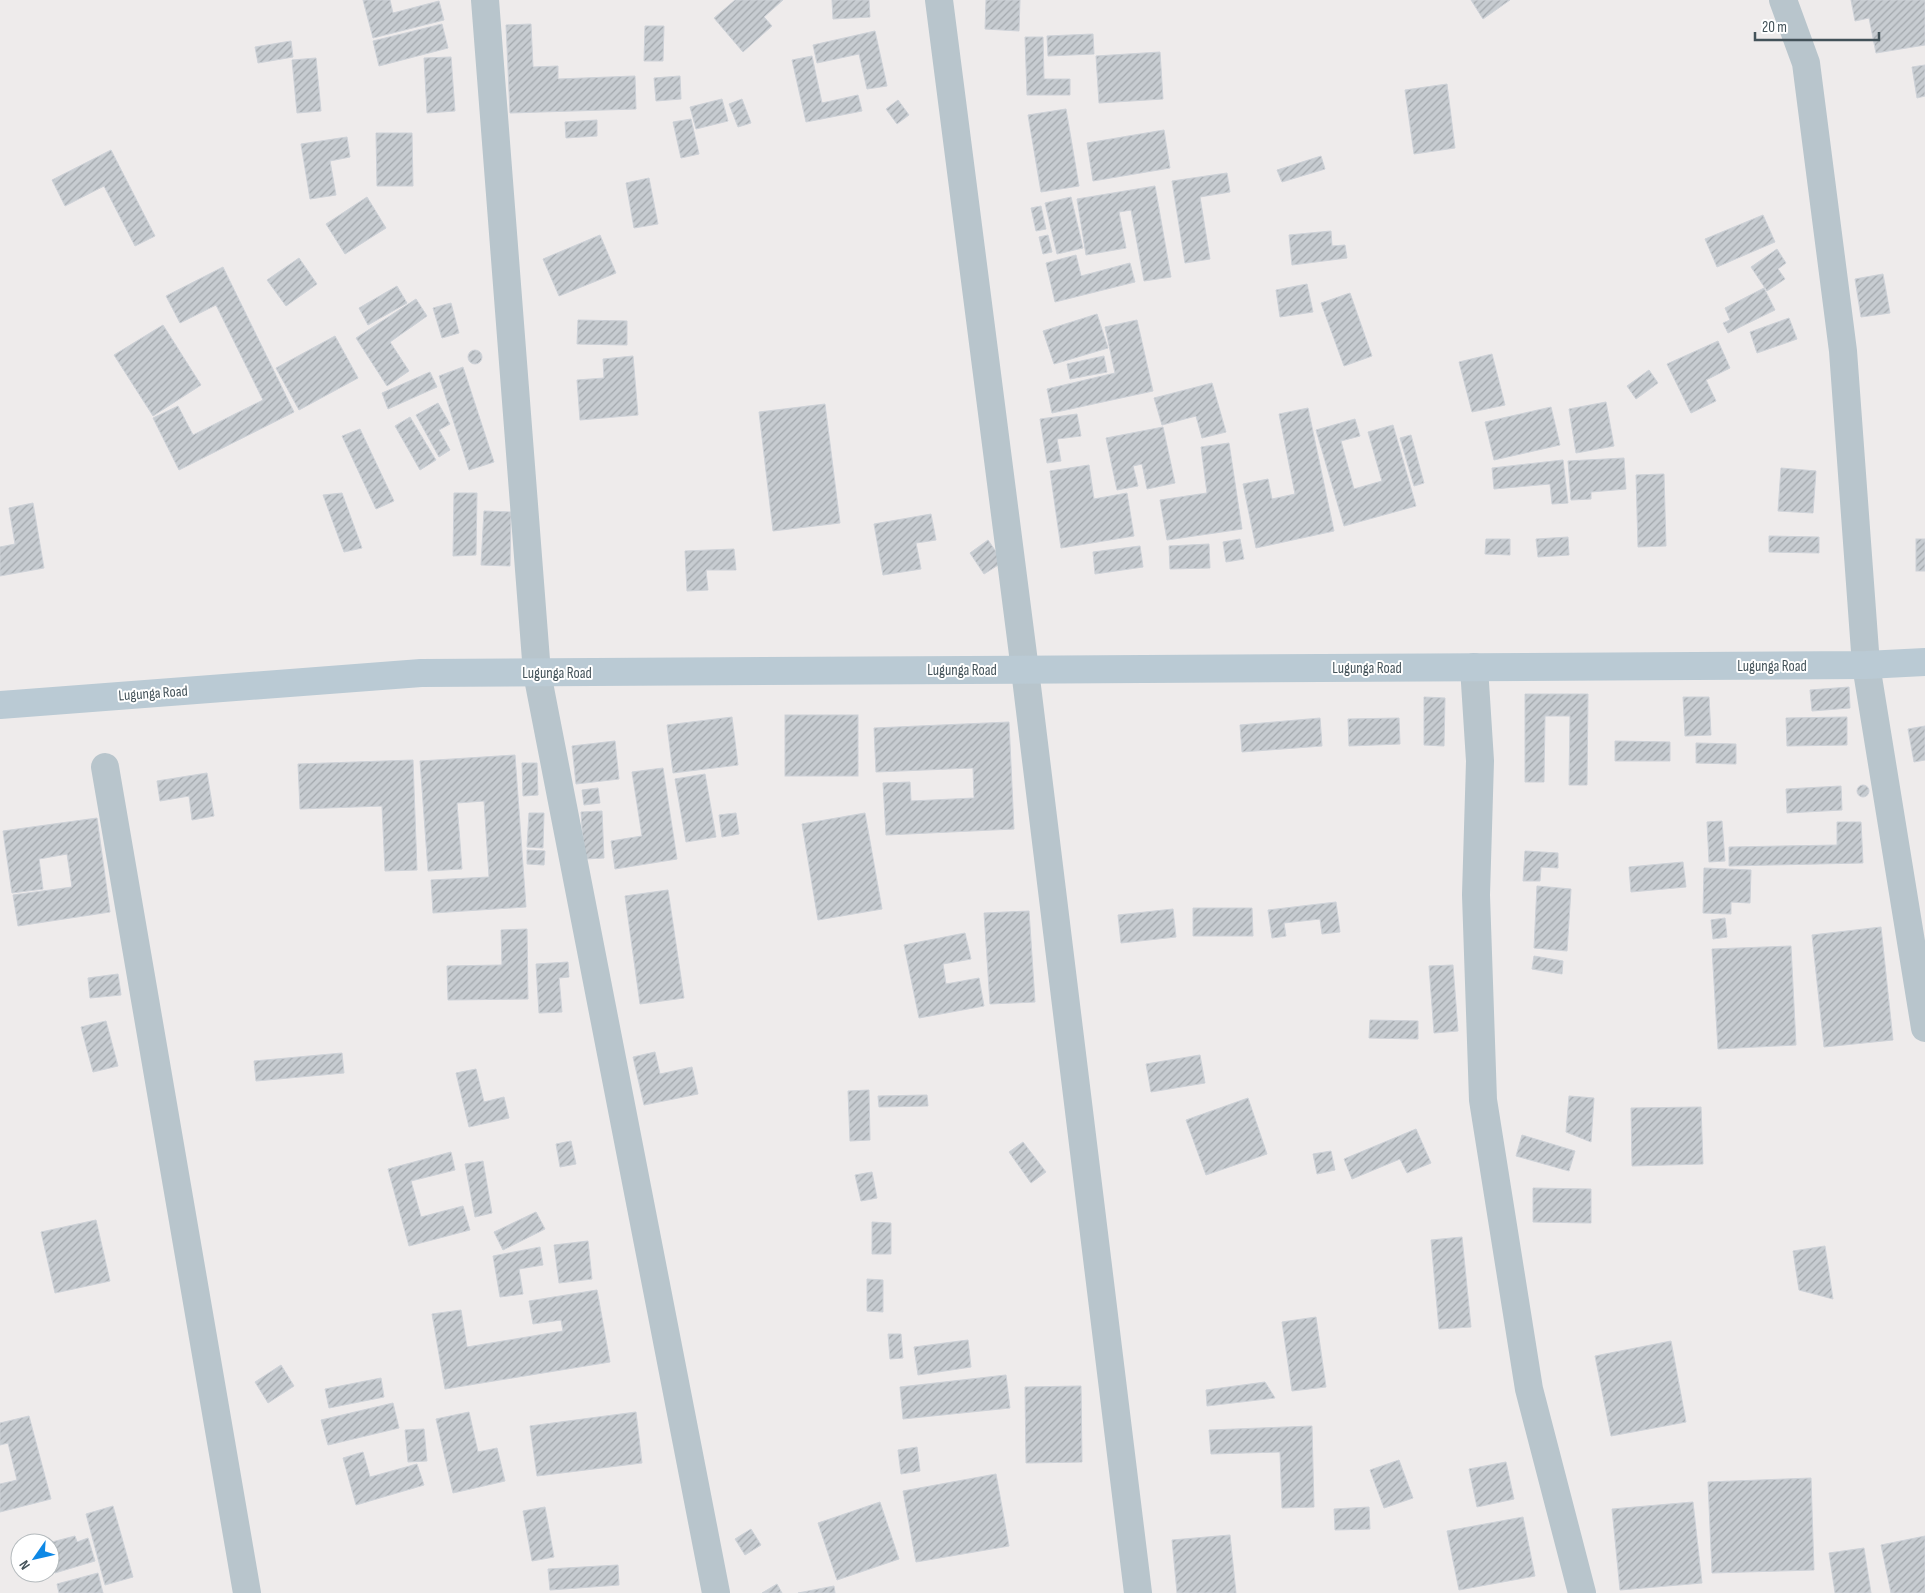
<svg xmlns="http://www.w3.org/2000/svg" width="1925" height="1593" font-family="'Sofia Sans Condensed',sans-serif">
<style>
.building{fill:url(#building-hatch);stroke:#ced2d8}
.lines{fill:none;stroke-linecap:round;stroke-linejoin:round}
.street{stroke:#b8c5cc;stroke-width:28}
.secondary{stroke:#bacad4;stroke-width:28}
.labels{text-anchor:middle;stroke-width:4;stroke-linejoin:round;paint-order:stroke}
.street-label{font-size:15px;fill:#435259;stroke:#fff}
</style>
<defs>
<pattern id="building-hatch" width="6" height="6" patternUnits="userSpaceOnUse" patternTransform="scale(1.25)"><rect width="6" height="6" fill="#c7ccd1"/><path d="M-1 1l2-2M0 6l6-6M5 7l2-2" fill="none" stroke="#a3a8ad"/></pattern>
</defs>
<rect width="100%" height="100%" fill="#eeebeb"/>
<g class="building">
<polygon points="363,0 390,0 393,13 439,1 444,20 373,38"/>
<polygon points="735,0 783,0 764,17 772,26 743,52 714,18"/>
<polygon points="832,0 869,0 870,17 833,19"/>
<polygon points="986,0 1020,0 1019,31 985,29"/>
<polygon points="1471,0 1510,0 1483,19"/>
<polygon points="1851,0 1925,0 1925,45 1876,53 1869,18 1855,21"/>
<polygon points="442,24 448,48 379,66 373,41"/>
<polygon points="531,24 533,67 558,66 558,79 635,76 636,109 510,113 506,25"/>
<polygon points="645,26 664,26 663,61 644,61"/>
<polygon points="875,31 887,86 867,89 859,54 817,63 813,45"/>
<polygon points="1093,34 1094,54 1048,56 1047,36"/>
<polygon points="1025,37 1043,37 1044,79 1070,79 1070,95 1027,95"/>
<polygon points="291,41 293,57 258,63 255,47"/>
<polygon points="1160,52 1163,99 1099,103 1096,56"/>
<polygon points="812,56 822,103 858,95 862,111 806,122 792,60"/>
<polygon points="451,57 455,111 427,113 424,58"/>
<polygon points="316,58 321,111 297,113 292,60"/>
<polygon points="1925,65 1925,96 1917,98 1912,67"/>
<polygon points="680,76 681,99 656,101 654,78"/>
<polygon points="1447,84 1455,148 1414,154 1405,90"/>
<polygon points="722,99 728,121 696,129 690,107"/>
<polygon points="742,99 751,123 738,127 729,104"/>
<polygon points="898,100 909,115 897,124 886,109"/>
<polygon points="1066,109 1079,186 1041,192 1028,115"/>
<polygon points="691,119 699,154 681,158 673,122"/>
<polygon points="597,120 597,136 566,138 565,122"/>
<polygon points="1164,130 1170,168 1093,181 1087,143"/>
<polygon points="376,133 412,133 413,186 377,186"/>
<polygon points="347,137 350,157 330,161 336,195 310,199 301,144"/>
<polygon points="111,150 155,236 135,246 104,186 65,206 52,180"/>
<polygon points="1321,156 1325,169 1282,182 1277,170"/>
<polygon points="1227,173 1230,192 1200,197 1210,259 1185,263 1172,181"/>
<polygon points="649,178 658,224 634,228 626,183"/>
<polygon points="1155,186 1171,277 1144,281 1131,210 1119,212 1126,248 1086,255 1077,199"/>
<polygon points="367,197 386,228 345,254 326,224"/>
<polygon points="1071,197 1083,248 1057,254 1045,203"/>
<polygon points="1041,206 1046,229 1036,231 1031,208"/>
<polygon points="1763,215 1775,242 1717,267 1705,239"/>
<polygon points="1331,231 1332,246 1345,245 1347,258 1292,265 1289,235"/>
<polygon points="600,235 616,273 559,296 543,259"/>
<polygon points="1048,235 1052,252 1043,254 1039,237"/>
<polygon points="1777,249 1786,263 1778,269 1785,279 1767,291 1751,267"/>
<polygon points="1076,255 1081,276 1130,263 1135,282 1055,302 1046,263"/>
<polygon points="299,258 317,284 286,306 267,280"/>
<polygon points="223,267 294,412 179,470 153,418 178,406 193,435 263,400 216,305 180,323 166,296"/>
<polygon points="1883,274 1890,313 1861,317 1855,279"/>
<polygon points="1307,284 1313,312 1280,317 1276,290"/>
<polygon points="397,286 407,303 368,325 359,308"/>
<polygon points="1764,288 1775,310 1728,333 1723,323 1730,320 1725,308"/>
<polygon points="1350,293 1372,356 1344,366 1321,303"/>
<polygon points="416,299 427,316 390,342 409,371 387,386 356,338"/>
<polygon points="451,303 459,333 442,338 433,308"/>
<polygon points="1097,314 1108,348 1054,364 1043,331"/>
<polygon points="1789,318 1797,339 1757,353 1750,332"/>
<polygon points="578,320 627,321 627,345 577,344"/>
<polygon points="1137,320 1153,391 1052,413 1047,389 1115,373 1105,327"/>
<polygon points="163,325 201,385 153,416 114,355"/>
<polygon points="335,336 358,378 299,410 276,368"/>
<polygon points="1718,341 1730,368 1706,380 1716,401 1691,413 1667,364"/>
<circle cx="475" cy="357" r="7"/>
<polygon points="1492,354 1505,405 1472,412 1459,362"/>
<polygon points="633,356 638,415 580,420 577,380 604,378 603,359"/>
<polygon points="1104,356 1107,372 1070,379 1067,364"/>
<polygon points="463,367 494,462 469,470 439,376"/>
<polygon points="1649,370 1658,383 1636,399 1627,386"/>
<polygon points="430,372 437,387 388,409 382,393"/>
<polygon points="1212,383 1226,432 1202,438 1196,416 1162,425 1154,398"/>
<polygon points="1606,402 1614,446 1576,453 1569,409"/>
<polygon points="438,403 450,424 439,430 450,450 439,457 416,415"/>
<polygon points="825,404 840,523 773,531 759,412"/>
<polygon points="1551,407 1560,445 1494,460 1485,422"/>
<polygon points="1308,408 1334,531 1256,548 1243,484 1268,479 1272,499 1295,494 1279,414"/>
<polygon points="1077,414 1081,436 1057,439 1061,461 1047,463 1040,419"/>
<polygon points="410,417 436,460 420,470 395,426"/>
<polygon points="1355,419 1360,436 1341,441 1354,489 1382,481 1368,432 1393,425 1416,506 1344,526 1316,430"/>
<polygon points="1163,427 1175,483 1147,489 1142,464 1133,466 1138,486 1117,490 1106,438"/>
<polygon points="360,429 394,501 376,509 342,436"/>
<polygon points="1411,435 1424,483 1414,486 1400,438"/>
<polygon points="1229,443 1242,529 1167,540 1160,500 1207,493 1201,447"/>
<polygon points="1624,458 1626,489 1591,492 1591,499 1571,500 1568,461"/>
<polygon points="1563,460 1568,503 1552,504 1550,484 1494,489 1492,468"/>
<polygon points="1089,465 1094,499 1127,493 1134,536 1061,548 1050,471"/>
<polygon points="1781,468 1816,471 1813,513 1778,511"/>
<polygon points="1664,474 1666,546 1638,547 1636,475"/>
<polygon points="342,493 362,548 344,552 323,495"/>
<polygon points="454,493 477,493 476,555 453,556"/>
<polygon points="33,503 44,568 0,576 0,547 15,544 9,508"/>
<polygon points="484,511 511,512 510,566 481,565"/>
<polygon points="931,514 936,540 916,543 921,569 883,575 874,524"/>
<polygon points="1769,536 1819,537 1819,553 1769,552"/>
<polygon points="1568,537 1569,555 1538,557 1536,539"/>
<polygon points="1240,539 1244,559 1226,562 1223,542"/>
<polygon points="1486,539 1510,539 1510,555 1485,554"/>
<rect x="1916" y="539" width="9" height="32"/>
<polygon points="988,540 1003,562 984,574 970,553"/>
<polygon points="1209,544 1210,568 1170,569 1169,546"/>
<polygon points="1140,546 1143,567 1095,574 1093,552"/>
<polygon points="734,549 736,570 706,570 708,590 687,591 685,551"/>
<polygon points="1849,687 1850,708 1812,711 1810,690"/>
<polygon points="1525,694 1588,694 1587,785 1569,785 1570,716 1545,716 1544,782 1525,782"/>
<polygon points="1424,697 1445,698 1444,746 1424,745"/>
<polygon points="1683,697 1709,697 1711,735 1685,736"/>
<rect x="785" y="715" width="73" height="61"/>
<polygon points="732,717 738,765 673,773 667,725"/>
<polygon points="1847,717 1847,745 1787,746 1786,718"/>
<polygon points="1320,718 1322,746 1242,752 1240,725"/>
<polygon points="1399,718 1400,744 1349,746 1348,719"/>
<polygon points="1009,722 1014,829 886,835 883,783 910,782 911,801 974,798 973,768 876,772 874,728"/>
<polygon points="1925,726 1925,760 1914,762 1908,729"/>
<polygon points="615,741 619,779 576,784 572,746"/>
<polygon points="1615,741 1670,742 1670,761 1615,761"/>
<polygon points="1696,743 1736,744 1736,764 1696,763"/>
<polygon points="515,755 526,907 433,913 431,880 489,877 484,801 457,803 462,869 428,871 420,761"/>
<polygon points="413,760 417,870 385,871 382,806 300,809 298,764"/>
<polygon points="522,763 537,763 538,795 523,796"/>
<polygon points="663,768 677,859 615,869 611,841 642,836 632,772"/>
<polygon points="207,773 214,816 192,820 189,796 160,801 157,781"/>
<polygon points="705,774 716,837 686,842 675,779"/>
<circle cx="1863" cy="791" r="6"/>
<polygon points="1841,786 1842,810 1787,813 1786,789"/>
<polygon points="598,788 600,803 584,805 582,790"/>
<polygon points="602,811 604,858 584,859 581,812"/>
<polygon points="529,813 544,813 543,848 527,847"/>
<polygon points="736,813 739,834 722,837 719,815"/>
<polygon points="865,813 882,909 818,920 802,824"/>
<polygon points="97,818 110,912 18,926 13,895 72,887 67,854 39,859 43,889 12,893 3,831"/>
<polygon points="1722,821 1725,861 1709,862 1707,822"/>
<polygon points="1837,822 1861,822 1863,863 1729,866 1729,847 1837,845"/>
<polygon points="527,850 545,851 544,865 527,864"/>
<polygon points="1525,851 1558,853 1558,868 1541,867 1540,881 1523,881"/>
<polygon points="1683,862 1686,887 1631,892 1629,867"/>
<polygon points="1704,868 1751,870 1750,903 1731,902 1731,914 1703,913"/>
<polygon points="1537,886 1571,889 1567,951 1534,948"/>
<polygon points="668,890 684,998 640,1004 625,896"/>
<polygon points="1336,902 1340,932 1322,934 1320,919 1284,923 1286,936 1272,938 1268,910"/>
<polygon points="1193,908 1252,908 1253,936 1193,936"/>
<polygon points="1173,909 1176,937 1121,943 1118,915"/>
<polygon points="1029,911 1035,1002 990,1004 984,913"/>
<polygon points="1725,918 1727,937 1713,939 1711,920"/>
<polygon points="1881,927 1893,1040 1824,1047 1812,935"/>
<polygon points="527,929 528,999 448,1000 447,966 502,965 501,930"/>
<polygon points="965,933 971,959 943,964 946,984 979,978 984,1006 919,1018 904,945"/>
<polygon points="1791,946 1796,1045 1718,1049 1712,949"/>
<polygon points="1534,956 1563,961 1562,974 1532,969"/>
<polygon points="568,962 569,977 559,978 562,1012 539,1013 536,964"/>
<polygon points="1453,965 1458,1031 1434,1033 1429,966"/>
<polygon points="118,974 121,995 90,998 88,978"/>
<polygon points="1370,1020 1418,1021 1418,1039 1369,1038"/>
<polygon points="106,1021 118,1066 93,1072 81,1027"/>
<polygon points="655,1052 660,1074 692,1067 698,1094 644,1105 633,1057"/>
<polygon points="342,1053 344,1073 256,1081 254,1061"/>
<polygon points="1200,1055 1205,1083 1151,1092 1146,1064"/>
<polygon points="476,1069 484,1102 504,1097 509,1118 469,1127 456,1073"/>
<polygon points="869,1090 870,1140 850,1141 848,1091"/>
<polygon points="927,1095 928,1106 879,1107 878,1096"/>
<polygon points="1569,1096 1594,1098 1591,1142 1566,1132"/>
<polygon points="1248,1098 1267,1154 1206,1175 1186,1120"/>
<polygon points="1701,1107 1703,1164 1632,1166 1631,1108"/>
<polygon points="1416,1129 1431,1163 1407,1173 1400,1159 1352,1179 1344,1159"/>
<polygon points="1522,1135 1575,1151 1569,1171 1516,1156"/>
<polygon points="571,1141 576,1164 560,1167 556,1144"/>
<polygon points="1023,1142 1046,1172 1031,1183 1009,1152"/>
<polygon points="1331,1151 1335,1170 1317,1174 1313,1154"/>
<polygon points="451,1152 455,1170 411,1181 421,1217 463,1206 470,1230 409,1246 388,1169"/>
<polygon points="483,1161 492,1213 475,1217 465,1164"/>
<polygon points="872,1172 877,1198 861,1201 855,1175"/>
<polygon points="1533,1188 1591,1189 1591,1223 1533,1222"/>
<polygon points="536,1212 545,1229 503,1250 494,1232"/>
<polygon points="96,1220 110,1281 55,1293 41,1232"/>
<polygon points="872,1222 891,1223 891,1254 872,1254"/>
<polygon points="1462,1237 1471,1327 1439,1329 1431,1240"/>
<polygon points="588,1241 592,1279 559,1283 554,1245"/>
<polygon points="1825,1246 1833,1299 1799,1290 1793,1251"/>
<polygon points="540,1247 543,1265 519,1269 523,1294 500,1297 493,1256"/>
<polygon points="867,1279 883,1280 883,1312 867,1311"/>
<polygon points="597,1290 610,1362 445,1389 432,1314 461,1310 467,1347 563,1331 561,1320 533,1324 529,1301"/>
<polygon points="1316,1317 1326,1387 1292,1391 1282,1322"/>
<polygon points="888,1334 901,1334 903,1358 890,1359"/>
<polygon points="968,1340 971,1367 918,1375 914,1347"/>
<polygon points="1671,1341 1686,1422 1611,1436 1595,1356"/>
<polygon points="281,1365 294,1386 268,1403 255,1382"/>
<polygon points="1006,1375 1010,1408 903,1419 900,1387"/>
<polygon points="381,1378 384,1397 329,1408 325,1389"/>
<polygon points="1265,1382 1275,1398 1207,1406 1206,1390"/>
<polygon points="1081,1386 1082,1462 1026,1463 1025,1387"/>
<polygon points="393,1403 399,1428 328,1445 321,1420"/>
<polygon points="469,1412 478,1452 497,1448 505,1481 453,1493 436,1419"/>
<polygon points="636,1412 642,1463 537,1476 530,1426"/>
<polygon points="29,1416 51,1499 0,1512 0,1484 17,1480 8,1443 0,1445 0,1423"/>
<polygon points="1312,1426 1314,1507 1282,1508 1280,1452 1211,1454 1209,1430"/>
<polygon points="424,1429 427,1461 408,1462 405,1430"/>
<polygon points="917,1447 920,1471 901,1474 898,1450"/>
<polygon points="363,1452 370,1477 417,1464 424,1485 356,1505 343,1458"/>
<polygon points="1399,1460 1413,1498 1384,1508 1370,1470"/>
<polygon points="1506,1462 1514,1499 1477,1507 1469,1469"/>
<polygon points="996,1474 1009,1546 916,1562 903,1491"/>
<polygon points="1811,1478 1814,1570 1712,1573 1708,1482"/>
<polygon points="880,1502 899,1559 837,1580 818,1523"/>
<polygon points="1693,1502 1702,1583 1620,1590 1612,1509"/>
<polygon points="113,1506 133,1577 105,1585 86,1514"/>
<polygon points="545,1507 554,1557 532,1561 523,1511"/>
<polygon points="1369,1507 1370,1529 1335,1530 1334,1509"/>
<polygon points="1523,1517 1535,1576 1459,1590 1447,1531"/>
<polygon points="751,1529 761,1545 745,1555 735,1539"/>
<polygon points="1230,1535 1236,1593 1177,1593 1172,1540"/>
<polygon points="75,1536 77,1542 88,1538 95,1561 55,1573 50,1558 50,1543 48,1543"/>
<polygon points="1925,1536 1925,1593 1891,1593 1881,1545"/>
<polygon points="1864,1548 1871,1593 1835,1593 1829,1553"/>
<polygon points="618,1565 619,1585 550,1590 548,1569"/>
<polygon points="98,1573 103,1593 59,1593 57,1584"/>
<polygon points="777,1584 782,1593 762,1593"/>
<polygon points="834,1586 835,1593 798,1593"/>
</g>
<g class="lines">
<g class="street">
<polyline points="485,0 537,673 716,1593"/>
<polyline points="939,0 1025,670 1138,1593"/>
<polyline points="1783,0 1806,63 1843,351 1866,665 1925,1028"/>
<polyline points="1474,667 1480,761 1476,895 1483,1100 1529,1389 1582,1593"/>
<polyline points="105,767 247,1593"/>
</g>
<polyline class="secondary" points="0,705 421,673 1866,665 1925,662"/>
</g>
<g class="labels">
<g class="street-label">
<text x="1772" y="671">Lugunga Road</text>
<text x="1367" y="673">Lugunga Road</text>
<text x="962" y="675">Lugunga Road</text>
<text x="557" y="678">Lugunga Road</text>
<text transform="translate(153 693) rotate(-4)" y="5">Lugunga Road</text>
</g>
</g>
<g transform="translate(35 1558) rotate(236)"><circle r="24" fill="#ffffff" stroke="#b4babd"/>
<path d="M0-4L9 19L0 12L-9 19Z" fill="#0e88e5"/>
<text y="-8" font-size="14" font-weight="bold" text-anchor="middle" fill="#435259">N</text>
</g>
<path d="M1755 32v8h124v-8" fill="none" stroke="#435259" stroke-width="2.5"/>
<text x="1762" y="32" font-size="15" fill="#435259" stroke="#ffffff" stroke-width="4" paint-order="stroke">20 m</text>
</svg>
